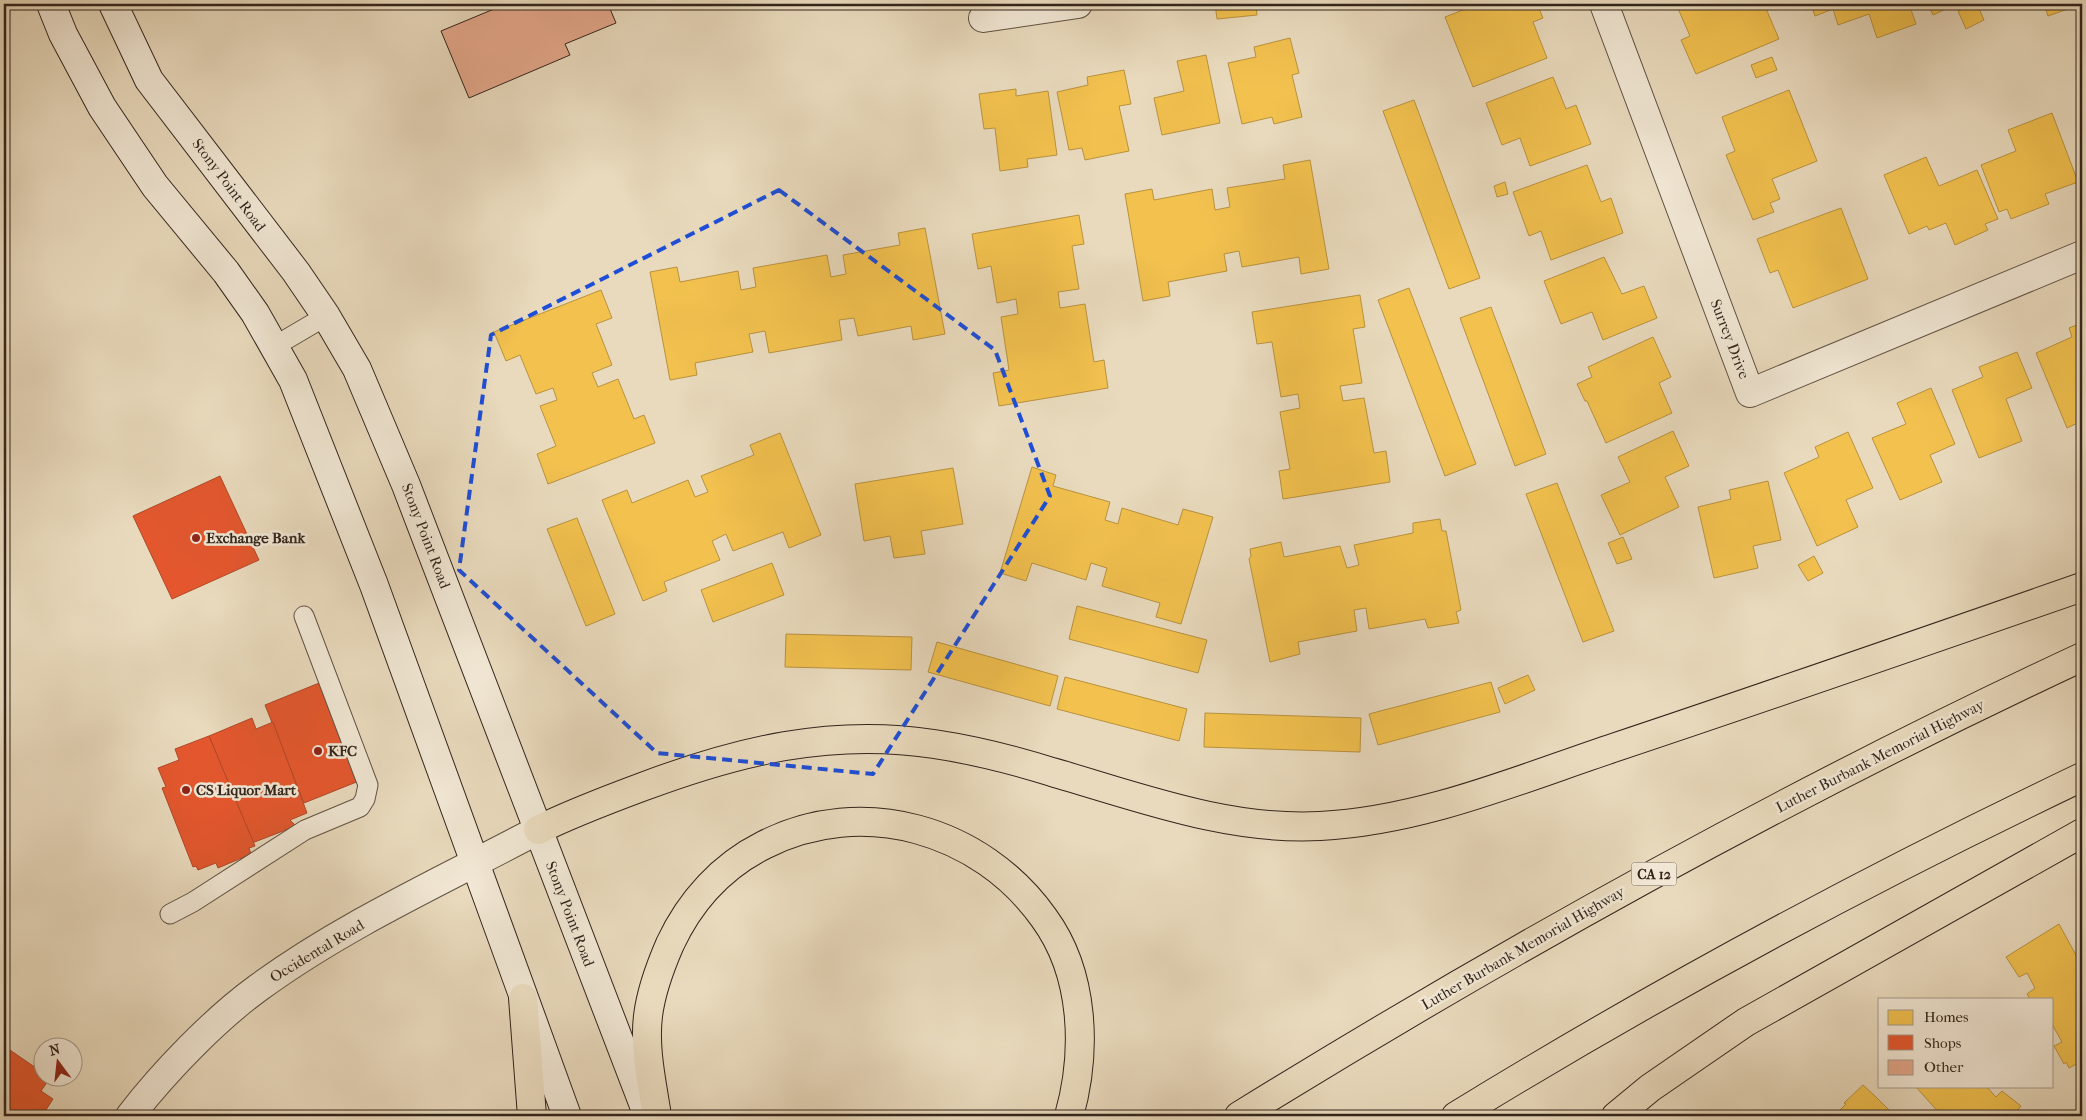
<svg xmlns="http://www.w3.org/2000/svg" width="2086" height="1120" font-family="'IM FELL French Canon',serif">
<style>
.homes{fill:#f2c14e;stroke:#b9923f}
.shops{fill:#e4572e;stroke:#af4829}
.building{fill:#e3a78a;stroke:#33251c}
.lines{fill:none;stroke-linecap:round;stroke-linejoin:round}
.lane-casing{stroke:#605244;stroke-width:21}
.street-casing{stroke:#605244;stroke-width:30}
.secondary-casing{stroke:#33251c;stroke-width:30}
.highway-casing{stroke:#33251c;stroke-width:30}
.lane{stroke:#f1e7d4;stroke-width:19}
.street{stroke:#f1e7d4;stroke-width:28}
.secondary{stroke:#f1e7d4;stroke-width:28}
.highway{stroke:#e9dabd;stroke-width:28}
.marked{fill:none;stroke:#1d4ed8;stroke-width:4;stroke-dasharray:10 6;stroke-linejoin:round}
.poi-dot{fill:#8f2418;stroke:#f1e7d4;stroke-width:2}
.labels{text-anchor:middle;stroke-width:5;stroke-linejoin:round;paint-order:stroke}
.shield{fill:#f1e7d4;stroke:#6c5f53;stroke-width:1}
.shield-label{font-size:14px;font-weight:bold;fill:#33251c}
.street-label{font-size:15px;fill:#33251c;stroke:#f1e7d4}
.poi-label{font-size:15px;font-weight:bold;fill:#33251c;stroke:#f1e7d4;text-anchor:start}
</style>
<rect width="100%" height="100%" fill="#e9dabd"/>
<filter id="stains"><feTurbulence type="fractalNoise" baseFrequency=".004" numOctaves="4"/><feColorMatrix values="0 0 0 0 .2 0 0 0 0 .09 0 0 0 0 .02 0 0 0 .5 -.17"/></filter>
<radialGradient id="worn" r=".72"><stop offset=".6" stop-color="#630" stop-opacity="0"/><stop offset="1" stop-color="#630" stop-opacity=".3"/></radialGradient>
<g class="homes">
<polygon points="1215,4 1256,4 1257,15 1217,19"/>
<polygon points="1478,4 1537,4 1543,18 1533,22 1547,58 1473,87 1445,17"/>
<polygon points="1676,4 1764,4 1779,39 1696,74 1681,40 1690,36"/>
<polygon points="1811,4 1909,4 1916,24 1877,38 1869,14 1838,25 1833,9 1815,16"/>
<polygon points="1928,4 1956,4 1933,15"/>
<polygon points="1974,4 1977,4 1984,20 1966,29 1958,11"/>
<polygon points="2044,4 2082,4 2048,16"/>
<polygon points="1290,38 1299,73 1292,75 1302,117 1274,124 1272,117 1242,124 1228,63 1256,57 1254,47"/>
<polygon points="1206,55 1220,123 1162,135 1154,98 1184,91 1177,61"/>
<polygon points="1772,57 1777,70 1756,78 1751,65"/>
<polygon points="1124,70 1131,104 1119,106 1129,151 1085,160 1082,148 1069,150 1057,92 1088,85 1087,77"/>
<polygon points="1553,77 1566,109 1576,105 1591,144 1530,166 1520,138 1502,145 1486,103"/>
<polygon points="1016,89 1016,96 1048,91 1057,155 1027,159 1028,167 1000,171 995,128 984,129 979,94"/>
<polygon points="1789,90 1817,161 1772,179 1780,199 1770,203 1774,212 1753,220 1726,155 1735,151 1722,117"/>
<polygon points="1414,100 1480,278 1449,289 1383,111"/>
<polygon points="2052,113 2078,182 2045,194 2049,204 2011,219 2007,209 1999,212 1981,165 2016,151 2008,130"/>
<polygon points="2082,124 2082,141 2076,126"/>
<polygon points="1926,157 1939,186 1977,170 1998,219 1985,224 1988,230 1955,245 1946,223 1929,230 1927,226 1909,234 1884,175"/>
<polygon points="1310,160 1329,269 1301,274 1299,257 1242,267 1239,251 1224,254 1227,271 1168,282 1170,296 1143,301 1125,194 1152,189 1154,200 1212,189 1215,210 1230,207 1227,188 1285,179 1283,165"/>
<polygon points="1587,165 1601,202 1611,198 1623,233 1551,260 1541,231 1529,236 1513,192"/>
<polygon points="1505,182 1508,194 1497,197 1494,186"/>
<polygon points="1841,208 1868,279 1793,308 1778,270 1770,273 1757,239"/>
<polygon points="1079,215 1084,244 1072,246 1079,289 1058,292 1060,308 1085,304 1094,362 1104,360 1108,388 999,406 993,373 1009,370 1001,317 1018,314 1016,299 997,303 991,266 978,269 972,234"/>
<polygon points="925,228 945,334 913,340 911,326 858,336 854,318 839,320 842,340 769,353 765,331 749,334 753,352 695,363 697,375 670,380 650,272 677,267 680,282 738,271 741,290 756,287 753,268 827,255 831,277 846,274 843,255 900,245 898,233"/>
<polygon points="1604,257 1622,294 1644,286 1657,318 1603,340 1592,312 1561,324 1544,281"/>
<polygon points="1409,288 1476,464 1445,476 1378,300"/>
<polygon points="601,290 612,318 596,324 612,365 592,373 598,387 618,379 634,419 644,415 655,443 548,484 537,454 556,446 540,406 557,400 553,388 536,394 520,355 506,361 494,332"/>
<polygon points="1360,295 1365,327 1353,329 1362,383 1340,386 1343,401 1364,398 1374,453 1386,451 1390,482 1283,499 1279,471 1290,469 1280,412 1300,408 1298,394 1281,397 1272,342 1257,344 1252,312"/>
<polygon points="1491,307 1546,454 1515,466 1460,318"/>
<polygon points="2082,323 2082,421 2067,428 2036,353 2072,337 2069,328"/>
<polygon points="1653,337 1671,377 1659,383 1672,413 1606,443 1587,401 1585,401 1577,384 1592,377 1588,367"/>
<polygon points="2017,352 2032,388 2006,399 2022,441 1979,458 1952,390 1983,377 1979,367"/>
<polygon points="1931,388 1955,444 1930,455 1942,482 1900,500 1872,438 1906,424 1897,403"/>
<polygon points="1673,431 1689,466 1665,477 1679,507 1620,535 1601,495 1630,482 1618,457"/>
<polygon points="1848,432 1873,488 1846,500 1858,527 1817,546 1784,473 1819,457 1815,447"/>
<polygon points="780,433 821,535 789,548 783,532 733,551 726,534 712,541 720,560 664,582 667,591 643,601 602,500 627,490 632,503 688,480 695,497 708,492 701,476 754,455 750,445"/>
<polygon points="1032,467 1056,475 1053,486 1110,502 1105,520 1118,524 1122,508 1178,525 1183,509 1213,517 1181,624 1156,617 1160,603 1102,586 1107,568 1091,563 1086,580 1032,563 1026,581 1000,573"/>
<polygon points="953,468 963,524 921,531 925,554 894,558 890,536 864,541 855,484"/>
<polygon points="1768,481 1781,540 1753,546 1758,568 1714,578 1698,507 1731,499 1729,490"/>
<polygon points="1557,483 1614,631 1583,642 1526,494"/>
<polygon points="577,518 615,614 586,626 547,529"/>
<polygon points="1440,519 1442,531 1446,531 1461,610 1456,612 1459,623 1428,628 1425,619 1369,629 1366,608 1354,610 1357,631 1298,642 1300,654 1270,662 1249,559 1251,556 1250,549 1281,542 1284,557 1340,546 1347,568 1359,565 1354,545 1413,533 1413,523"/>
<polygon points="1623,537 1632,559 1617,564 1608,543"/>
<polygon points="1814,556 1823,573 1808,581 1798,565"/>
<polygon points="772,563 784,595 713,622 701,590"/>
<polygon points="1077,606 1207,640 1198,673 1069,639"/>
<polygon points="786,634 912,637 911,670 785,667"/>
<polygon points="937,642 1058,676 1050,706 928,672"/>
<polygon points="1528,675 1535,690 1505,704 1498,688"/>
<polygon points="1065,677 1187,709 1179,741 1057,709"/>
<polygon points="1491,682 1500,712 1378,745 1369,714"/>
<polygon points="1205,713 1361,718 1360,752 1204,747"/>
<polygon points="2059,924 2082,966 2082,1061 2069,1068 2066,1062 2064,1064 2054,1046 2062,1042 2052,1024 2052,999 2030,999 2027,994 2035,988 2027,973 2019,977 2006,957"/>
<polygon points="1863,1085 1876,1097 1895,1116 1834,1116 1846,1104 1844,1103"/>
<polygon points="1915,1086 1986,1086 1996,1097 2002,1091 2021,1106 2013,1116 1942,1116"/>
</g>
<g class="shops">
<polygon points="220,476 259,560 172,599 133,516"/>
<polygon points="324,681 364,779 304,803 265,705"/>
<polygon points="252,718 256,729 273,722 307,813 290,820 296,826 252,843 209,736"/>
<polygon points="209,736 255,846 249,848 251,854 218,868 216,863 198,870 196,866 193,867 162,788 166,787 158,768 179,760 175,749"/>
<polygon points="4,1046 42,1072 42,1078 50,1078 41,1091 53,1099 42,1116 4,1116"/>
</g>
<polygon class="building" points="506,4 608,4 616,23 565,44 570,55 469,98 441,31"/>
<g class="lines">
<defs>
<g id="lane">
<polyline points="275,346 326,316"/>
<polyline points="170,914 193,902 305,830 360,807 365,799 368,785 304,616"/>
</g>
<g id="street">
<polyline points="1604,4 1750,393 2082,255"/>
<polyline points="983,18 1078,4"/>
<path d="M130,1116c33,-43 84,-96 128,-128 86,-63 186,-108 280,-158"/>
</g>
<g id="secondary">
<polyline points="51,4 63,34 102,107 155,186 226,272 255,313 293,380 374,585 567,1116"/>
<polyline points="113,4 149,80 296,272 326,316 357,369 406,485 648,1116"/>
</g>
<g id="highway">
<path d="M538,830c34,-17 69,-30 104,-43 96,-36 189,-59 292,-43 40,6 80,16 118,28 87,25 176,59 268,54 102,-5 200,-47 296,-79 156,-52 311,-106 466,-160"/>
<polyline points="523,998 532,1116"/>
<path d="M657,1116c-5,-33 -13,-67 -9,-100 3,-25 12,-49 22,-72 20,-43 52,-78 94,-99 98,-50 217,-16 280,73 41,56 43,134 25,198"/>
<path d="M1239,1116c272,-168 553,-324 843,-459"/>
<path d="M1456,1116c202,-124 412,-237 626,-339"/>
<polyline points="1616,1116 1650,1088 1746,1022 2082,833"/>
</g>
</defs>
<use href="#lane" class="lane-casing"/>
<use href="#street" class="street-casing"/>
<use href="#secondary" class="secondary-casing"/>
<use href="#highway" class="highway-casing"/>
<use href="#lane" class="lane"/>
<use href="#street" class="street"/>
<use href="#secondary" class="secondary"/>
<use href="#highway" class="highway"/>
</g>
<path class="marked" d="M779,190l216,160 55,146 -177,278 -216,-21 -198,-183 32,-235z"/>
<g class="poi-dot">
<circle cx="196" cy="538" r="5"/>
<circle cx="318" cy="751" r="5"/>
<circle cx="186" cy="790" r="5"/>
</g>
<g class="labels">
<rect class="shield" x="1631.5" y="862.5" width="45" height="23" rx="4"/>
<g class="shield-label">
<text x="1654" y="879">CA 12</text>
</g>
<g class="street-label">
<text transform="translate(229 185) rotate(53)" y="5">Stony Point Road</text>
<text transform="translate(1730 339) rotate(69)" y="5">Surrey Drive</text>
<text transform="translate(426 536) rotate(69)" y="5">Stony Point Road</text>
<text transform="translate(1880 756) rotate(-27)" y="5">Luther Burbank Memorial Highway</text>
<text transform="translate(570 914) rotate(69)" y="5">Stony Point Road</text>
<text transform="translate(1523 948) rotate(-30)" y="5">Luther Burbank Memorial Highway</text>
<text transform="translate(317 951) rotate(-31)" y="5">Occidental Road</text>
</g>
<g class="poi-label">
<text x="206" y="543">Exchange Bank</text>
<text x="328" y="756">KFC</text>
<text x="196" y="795">CS Liquor Mart</text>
</g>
</g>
<rect width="2086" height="1120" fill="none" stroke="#e9dabd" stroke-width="20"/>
<rect x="5" y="5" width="2076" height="1110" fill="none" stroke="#33251c" stroke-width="2.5"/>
<rect x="10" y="10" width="2066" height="1100" fill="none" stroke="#33251c"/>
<rect x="1878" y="998" width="175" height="90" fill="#f1e7d4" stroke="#a5998a"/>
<rect x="1888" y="1010" width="25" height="15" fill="#f2c14e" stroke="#a5998a"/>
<text x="1924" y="1022" font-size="15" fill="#33251c">Homes</text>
<rect x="1888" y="1035" width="25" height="15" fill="#e4572e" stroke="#a5998a"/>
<text x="1924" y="1048" font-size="15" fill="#33251c">Shops</text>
<rect x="1888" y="1060" width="25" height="15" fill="#e3a78a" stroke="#a5998a"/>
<text x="1924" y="1072" font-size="15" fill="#33251c">Other</text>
<g transform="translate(58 1062) rotate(345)"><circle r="24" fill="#f1e7d4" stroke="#a5998a"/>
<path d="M0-4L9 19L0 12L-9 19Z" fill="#8f2418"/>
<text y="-8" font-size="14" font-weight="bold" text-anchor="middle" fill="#33251c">N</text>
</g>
<rect width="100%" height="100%" filter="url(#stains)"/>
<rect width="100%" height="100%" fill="url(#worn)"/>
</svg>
